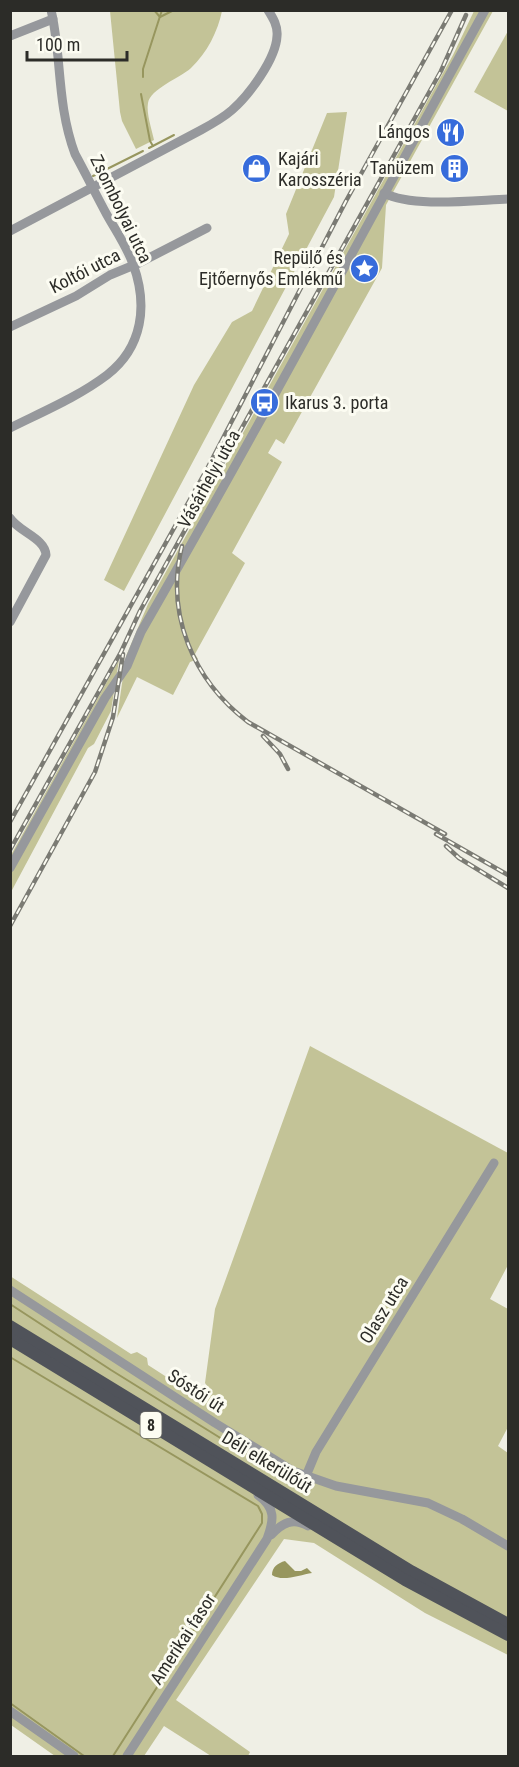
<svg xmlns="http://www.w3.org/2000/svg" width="519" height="1767" font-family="'Roboto Condensed',sans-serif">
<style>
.green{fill:#c3c397}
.water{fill:#97965e}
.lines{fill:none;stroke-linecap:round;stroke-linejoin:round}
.stream{stroke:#97965e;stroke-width:2}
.minor{stroke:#96989c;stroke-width:9}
.major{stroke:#50535a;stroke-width:12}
.rail-casing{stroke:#7b7b74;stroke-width:4.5}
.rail{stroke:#fcfcf2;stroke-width:2;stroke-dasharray:7;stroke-linecap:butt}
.labels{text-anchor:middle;stroke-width:6;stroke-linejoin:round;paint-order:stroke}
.shield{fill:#fcfcf2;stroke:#6a6a65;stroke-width:1.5}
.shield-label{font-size:16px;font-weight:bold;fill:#2c2c28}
.poi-label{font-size:18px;fill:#2c2c28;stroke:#fcfcf2;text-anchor:end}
.street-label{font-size:18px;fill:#2c2c28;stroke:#fcfcf2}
</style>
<rect width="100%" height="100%" fill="#efefe5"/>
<g class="green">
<path d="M110,11h112c-4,20 -15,42 -31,57 -11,10 -41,21 -43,35 -2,10 4,27 6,37l-18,9 -14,-28 -2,-9z"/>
<polygon points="474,11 493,11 386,205 382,268 284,444 276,439 268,453 282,462 232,553 245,563 195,654 198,659 190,662 173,695 137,677 117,718 126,656 148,604 453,55"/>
<polygon points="508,31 508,111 474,92"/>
<polygon points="347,112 334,197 124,591 104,580 194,385 232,322 252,311 289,234 286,214 327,113"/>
<polygon points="119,660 111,711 94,744 88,748 11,892 11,855"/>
<polygon points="310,1046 508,1153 508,1265 490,1299 508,1309 508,1427 498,1446 508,1453 508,1655 425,1613 314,1543 284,1539 176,1700 250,1752 248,1756 211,1756 164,1726 144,1756 55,1756 11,1725 10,1276 131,1354 137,1352 147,1358 148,1365 207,1403 210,1390 205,1383 215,1309"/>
</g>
<path class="water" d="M285,1561l10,10h6l6,-3 5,5c-12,2 -30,9 -40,2 0,-8 6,-12 13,-14z"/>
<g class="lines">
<g class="stream">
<polyline points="154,10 160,17"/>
<polyline points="160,17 174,10"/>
<polyline points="143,77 143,69 162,10"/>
<polyline points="141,94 150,141 153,146"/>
<polyline points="149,148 174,135"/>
<polyline points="93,176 143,151"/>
<polyline points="10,1304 111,1370 251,1457 249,1461"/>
<polyline points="10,1357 258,1506 262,1514 262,1523 113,1756"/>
<polyline points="252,1458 278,1474"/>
<polyline points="10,1703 84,1756"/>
</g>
<g class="minor">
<polyline points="10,36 53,19"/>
<path d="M384,193c28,15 92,7 124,6"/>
<path d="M10,231l191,-101c11,-6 22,-12 31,-20 17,-15 44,-51 45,-74 1,-10 -4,-18 -9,-26"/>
<polyline points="10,327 76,296 110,275 139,263 207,228"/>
<path d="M10,428c32,-16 68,-31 97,-53 36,-28 41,-70 26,-111 -6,-17 -17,-33 -26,-49 -11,-20 -21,-41 -32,-61 -12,-32 -14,-64 -17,-97 -2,-16 -3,-31 -7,-47"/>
<path d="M10,518c9,14 35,20 36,37l-36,67"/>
<path d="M10,868l95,-170 22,-32 14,-34c118,-205 230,-414 344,-622"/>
<polyline points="10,1290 215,1423 293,1471 336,1486 428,1503 462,1519 508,1546"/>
<polyline points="306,1476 316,1452 494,1163"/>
<path d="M271,1535c11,-12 22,-18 37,-9"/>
<polyline points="10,1711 74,1756"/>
<path d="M127,1756l140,-217c7,-19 9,-31 -9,-44"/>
</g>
<g class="major">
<polyline points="10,1326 411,1571 508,1624"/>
<polyline points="10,1339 405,1580 508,1635"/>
</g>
<defs>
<g id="rail">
<path d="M182,546c-17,68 11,134 66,176l197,112"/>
<polyline points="263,736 280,754 288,769"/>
<polyline points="10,822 207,469 346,201 452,10"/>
<polyline points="436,834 508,875"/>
<polyline points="446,846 459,858 508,888"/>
<polyline points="10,850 121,652 140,611 205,494 441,71 466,15"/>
<polyline points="10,926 95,772 113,717 123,654"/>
</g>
</defs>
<use href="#rail" class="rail-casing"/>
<use href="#rail" class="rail"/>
</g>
<defs>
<symbol id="restaurant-disc" viewBox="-11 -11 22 22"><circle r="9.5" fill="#376cdb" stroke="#fcfcf2"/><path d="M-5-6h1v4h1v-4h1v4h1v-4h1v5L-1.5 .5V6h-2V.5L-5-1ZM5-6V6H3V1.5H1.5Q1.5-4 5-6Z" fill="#fff"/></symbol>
<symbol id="building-disc" viewBox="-11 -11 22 22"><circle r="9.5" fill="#376cdb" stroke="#fcfcf2"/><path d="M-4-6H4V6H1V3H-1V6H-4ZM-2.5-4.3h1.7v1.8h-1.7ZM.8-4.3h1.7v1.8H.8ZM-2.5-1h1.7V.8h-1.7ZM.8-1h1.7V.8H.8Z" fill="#fff"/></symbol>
<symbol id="shop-disc" viewBox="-11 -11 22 22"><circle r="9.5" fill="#376cdb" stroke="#fcfcf2"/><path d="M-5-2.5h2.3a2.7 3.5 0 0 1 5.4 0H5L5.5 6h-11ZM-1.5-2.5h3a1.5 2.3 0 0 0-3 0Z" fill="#fff"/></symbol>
<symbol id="sight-disc" viewBox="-11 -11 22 22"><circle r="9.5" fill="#376cdb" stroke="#fcfcf2"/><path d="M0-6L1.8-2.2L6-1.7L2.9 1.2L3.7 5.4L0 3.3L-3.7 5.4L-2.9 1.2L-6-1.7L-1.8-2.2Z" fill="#fff"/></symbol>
<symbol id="bus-disc" viewBox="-11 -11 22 22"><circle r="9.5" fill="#376cdb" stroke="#fcfcf2"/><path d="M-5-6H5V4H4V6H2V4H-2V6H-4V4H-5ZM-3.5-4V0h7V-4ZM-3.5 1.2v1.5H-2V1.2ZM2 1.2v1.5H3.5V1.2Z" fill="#fff"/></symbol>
</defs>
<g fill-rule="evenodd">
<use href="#restaurant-disc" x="434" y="116" width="33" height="33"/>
<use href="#building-disc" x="438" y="152" width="33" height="33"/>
<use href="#shop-disc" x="240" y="152" width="33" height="33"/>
<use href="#sight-disc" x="348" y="252" width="33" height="33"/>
<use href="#bus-disc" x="248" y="386" width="33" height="33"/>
</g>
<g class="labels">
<rect class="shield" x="140.5" y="1412" width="21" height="26" rx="4.5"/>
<g class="shield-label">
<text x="151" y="1431">8</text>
</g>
<g class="poi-label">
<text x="430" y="138">Lángos</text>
<text x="278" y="165" text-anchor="start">Kajári<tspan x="278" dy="21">Karosszéria</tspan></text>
<text x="434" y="174">Tanüzem</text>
<text x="343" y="264">Repülő és<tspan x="343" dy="21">Ejtőernyős Emlékmű</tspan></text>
<text x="285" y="409" text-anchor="start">Ikarus 3. porta</text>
</g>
<g class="street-label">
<text transform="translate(121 209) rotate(64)" y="6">Zsombolyai utca</text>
<text transform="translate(85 271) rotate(-27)" y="6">Koltói utca</text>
<text transform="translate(209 479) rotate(-61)" y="6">Vásárhelyi utca</text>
<text transform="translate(384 1310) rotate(-58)" y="6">Olasz utca</text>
<text transform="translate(196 1391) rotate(33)" y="6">Sóstói út</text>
<text transform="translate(267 1462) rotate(31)" y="6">Déli elkerülőút</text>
<text transform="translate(183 1639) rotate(-57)" y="6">Amerikai fasor</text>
</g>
</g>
<rect width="519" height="1767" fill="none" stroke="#2c2c28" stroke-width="24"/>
<path d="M27 51v9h100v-9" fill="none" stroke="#2c2c28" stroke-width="3"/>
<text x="36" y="51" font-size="18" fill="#2c2c28" stroke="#fcfcf2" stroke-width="4.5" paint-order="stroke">100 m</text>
</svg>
